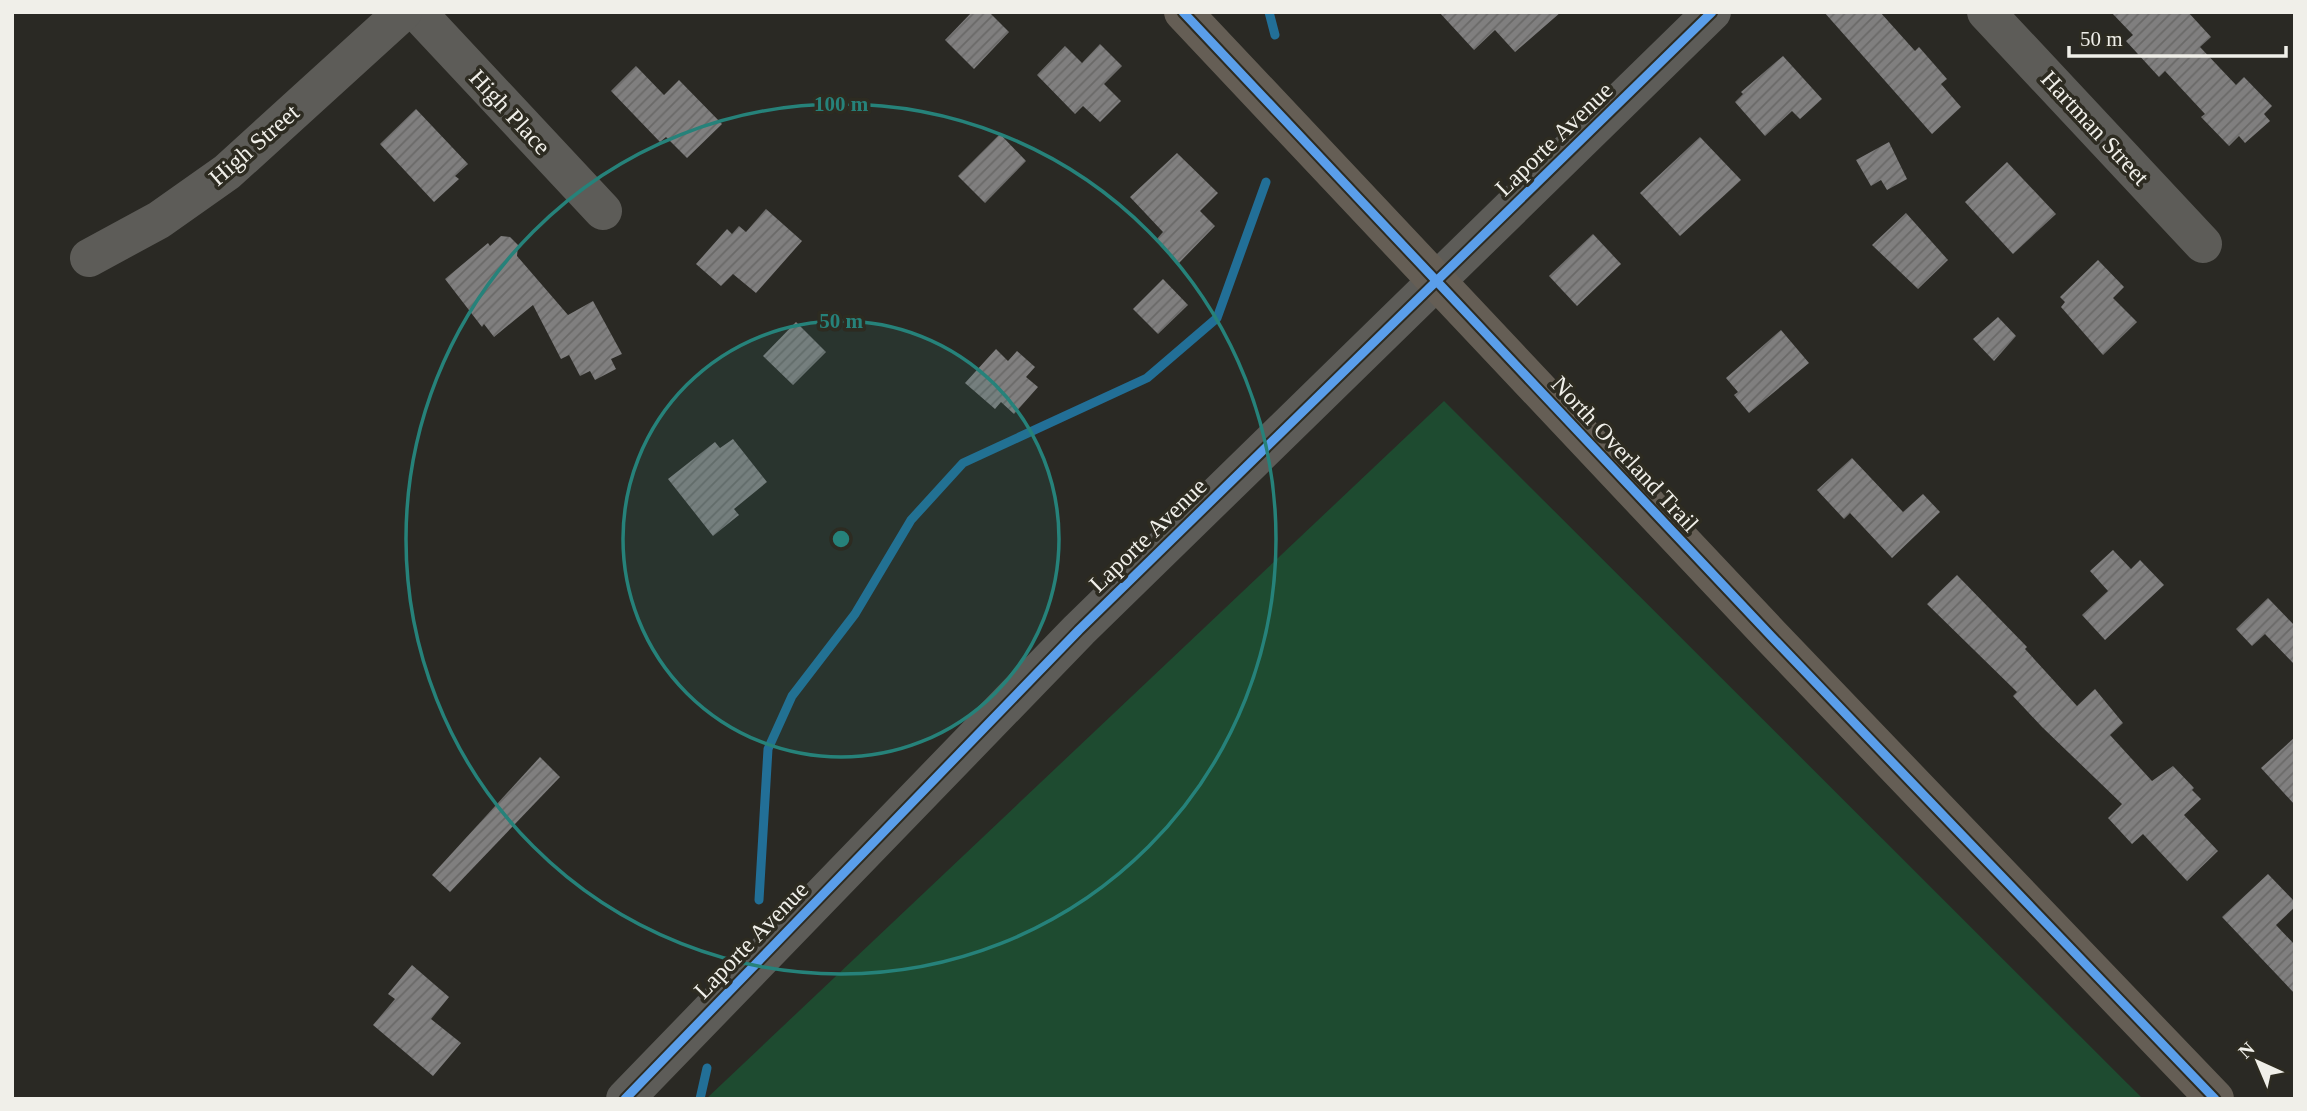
<svg xmlns="http://www.w3.org/2000/svg" width="2307" height="1111" font-family="Georgia,serif">
<style>
.green{fill:#1e4b30}
.lines{fill:none;stroke-linecap:round;stroke-linejoin:round}
.stream{stroke:#226f97;stroke-width:9}
.building{fill:url(#building-hatch)}
.minor{stroke:#5d5c58;stroke-width:38}
.major{stroke:#655e55;stroke-width:38}
.cycleway-casing{stroke:#2d2b21;stroke-width:13}
.cycleway{stroke:#5a9eea;stroke-width:9}
.ring{fill:none;stroke:#26827a;stroke-width:3.5}
.labels{text-anchor:middle;stroke-width:7;stroke-linejoin:round;paint-order:stroke}
.street-label{font-size:24px;fill:#f0efe9;stroke:#2d2b21}
.centre{fill:#26827a;stroke:#2d2b21;stroke-width:3.5}
.ring-label{font-size:21px;text-anchor:middle;font-weight:bold;fill:#26827a;stroke:#2d2b21;stroke-width:7;stroke-linejoin:round;paint-order:stroke}
</style>
<defs>
<pattern id="building-hatch" width="6" height="6" patternUnits="userSpaceOnUse" patternTransform="scale(1.75)"><rect width="6" height="6" fill="#807f7f"/><path d="M-1 1l2-2M0 6l6-6M5 7l2-2" fill="none" stroke="#6a6968"/></pattern>
</defs>
<rect width="100%" height="100%" fill="#2a2924"/>
<polygon class="green" points="1444,401 2143,1099 706,1099"/>
<g class="lines">
<g class="stream">
<polyline points="1269,12 1275,35"/>
<polyline points="759,900 768,749 792,696 855,614 911,520 963,463 1147,378 1217,318 1266,182"/>
<polyline points="700,1099 707,1068"/>
</g>
</g>
<g class="building">
<polygon points="972,12 989,12 1009,32 974,69 945,40"/>
<polygon points="1439,12 1561,12 1515,52 1495,30 1474,50"/>
<polygon points="1824,12 1880,12 1915,51 1919,47 1947,79 1941,84 1961,107 1932,134"/>
<polygon points="2111,12 2188,12 2211,37 2200,47 2236,85 2244,77 2272,106 2264,114 2270,121 2245,143 2239,136 2229,146 2201,117 2205,114 2165,71 2159,77 2126,41 2133,35"/>
<polygon points="1100,44 1122,66 1104,84 1121,101 1100,122 1083,106 1075,114 1037,75 1065,46 1082,63"/>
<polygon points="1783,56 1822,99 1800,119 1792,111 1765,136 1735,102 1743,94 1741,92"/>
<polygon points="636,66 664,95 679,80 722,124 687,158 666,137 660,142 611,91"/>
<polygon points="416,109 468,164 455,176 459,179 434,202 380,144"/>
<polygon points="1000,134 1026,161 985,203 958,176"/>
<polygon points="1700,137 1741,180 1680,236 1640,193"/>
<polygon points="1889,142 1907,179 1887,190 1881,180 1871,186 1856,160"/>
<polygon points="1177,153 1218,193 1200,211 1215,226 1179,263 1156,240 1163,232 1130,197"/>
<polygon points="2007,162 2056,214 2013,254 1965,202"/>
<polygon points="766,209 802,241 756,293 733,274 721,286 696,264 727,229 732,234 739,226 746,232"/>
<polygon points="1906,213 1948,260 1918,289 1872,245"/>
<polygon points="1593,234 1621,264 1577,306 1549,276"/>
<polygon points="501,236 510,237 518,245 517,256 568,315 593,301 622,354 611,359 616,369 595,380 590,371 580,376 569,355 561,359 533,305 494,337 484,324 482,327 445,279 488,243 490,246"/>
<polygon points="2098,260 2124,287 2113,298 2137,322 2103,355 2061,307 2065,302 2060,297"/>
<polygon points="1163,279 1188,305 1158,334 1133,309"/>
<polygon points="1998,317 2016,336 1994,361 1973,339"/>
<polygon points="796,322 826,352 793,385 763,356"/>
<polygon points="1781,330 1809,363 1749,413 1734,395 1738,392 1726,378"/>
<polygon points="996,349 1008,361 1017,351 1035,367 1026,377 1038,387 1014,414 1001,402 995,409 965,383"/>
<polygon points="733,439 767,482 734,509 739,515 713,536 668,479 715,442 720,448"/>
<polygon points="1852,458 1903,512 1923,494 1940,512 1892,558 1850,513 1844,519 1817,490"/>
<polygon points="2113,550 2131,569 2140,560 2164,585 2105,640 2082,615 2108,591 2090,571"/>
<polygon points="1957,575 2027,647 2025,649 2077,706 2095,689 2123,723 2110,735 2152,781 2173,766 2194,788 2192,790 2201,799 2184,815 2218,851 2187,881 2143,834 2132,844 2108,818 2122,804 2042,727 2013,696 2017,692 1927,604"/>
<polygon points="2268,598 2295,626 2295,665 2265,634 2252,646 2236,629"/>
<polygon points="2295,737 2295,805 2261,768"/>
<polygon points="540,757 560,777 450,892 432,875"/>
<polygon points="2268,874 2295,902 2295,907 2276,925 2295,945 2295,994 2222,917"/>
<polygon points="412,965 449,997 431,1019 461,1043 433,1076 373,1025 395,999 388,994"/>
</g>
<g class="lines">
<g class="minor">
<polyline points="417,12 603,211"/>
<polyline points="1986,12 2203,244"/>
<polyline points="89,258 159,220 227,172 403,12"/>
<polyline points="625,1099 1079,630 1712,12"/>
</g>
<polyline class="major" points="1183,12 1771,636 2215,1099"/>
<defs>
<g id="cycleway">
<polyline points="1183,12 1771,636 2215,1099"/>
<polyline points="625,1099 1079,630 1712,12"/>
</g>
</defs>
<use href="#cycleway" class="cycleway-casing"/>
<use href="#cycleway" class="cycleway"/>
</g>
<circle cx="841" cy="539" r="218" fill="#26827a" fill-opacity=".12"/>
<g class="ring">
<circle cx="841" cy="539" r="218"/>
<circle cx="841" cy="539" r="435"/>
</g>
<g class="labels">
<g class="street-label">
<text transform="translate(510 112) rotate(47)" y="8">High Place</text>
<text transform="translate(2095 128) rotate(47)" y="8">Hartman Street</text>
<text transform="translate(1554 139) rotate(-44)" y="8">Laporte Avenue</text>
<text transform="translate(254 145) rotate(-41)" y="8">High Street</text>
<text transform="translate(1625 454) rotate(47)" y="8">North Overland Trail</text>
<text transform="translate(1148 535) rotate(-44)" y="8">Laporte Avenue</text>
<text transform="translate(751 940) rotate(-46)" y="8">Laporte Avenue</text>
</g>
</g>
<circle cx="841" cy="539" r="10" class="centre"/>
<g class="ring-label">
<text x="841" y="111">100 m</text>
<text x="841" y="328">50 m</text>
</g>
<rect width="2307" height="1111" fill="none" stroke="#f0efe9" stroke-width="28"/>
<g transform="translate(2258 1062) rotate(316)" stroke="#2d2b21" stroke-width="5" paint-order="stroke">
<path d="M0-5L12 26L0 18L-12 26Z" fill="#f0efe9"/>
<text y="-10" font-size="19" font-weight="bold" text-anchor="middle" fill="#f0efe9">N</text>
</g>
<path d="M2069 46v10h217v-10" fill="none" stroke="#f0efe9" stroke-width="3.5"/>
<text x="2080" y="46" font-size="21" fill="#f0efe9" stroke="#2d2b21" stroke-width="5" paint-order="stroke">50 m</text>
</svg>
